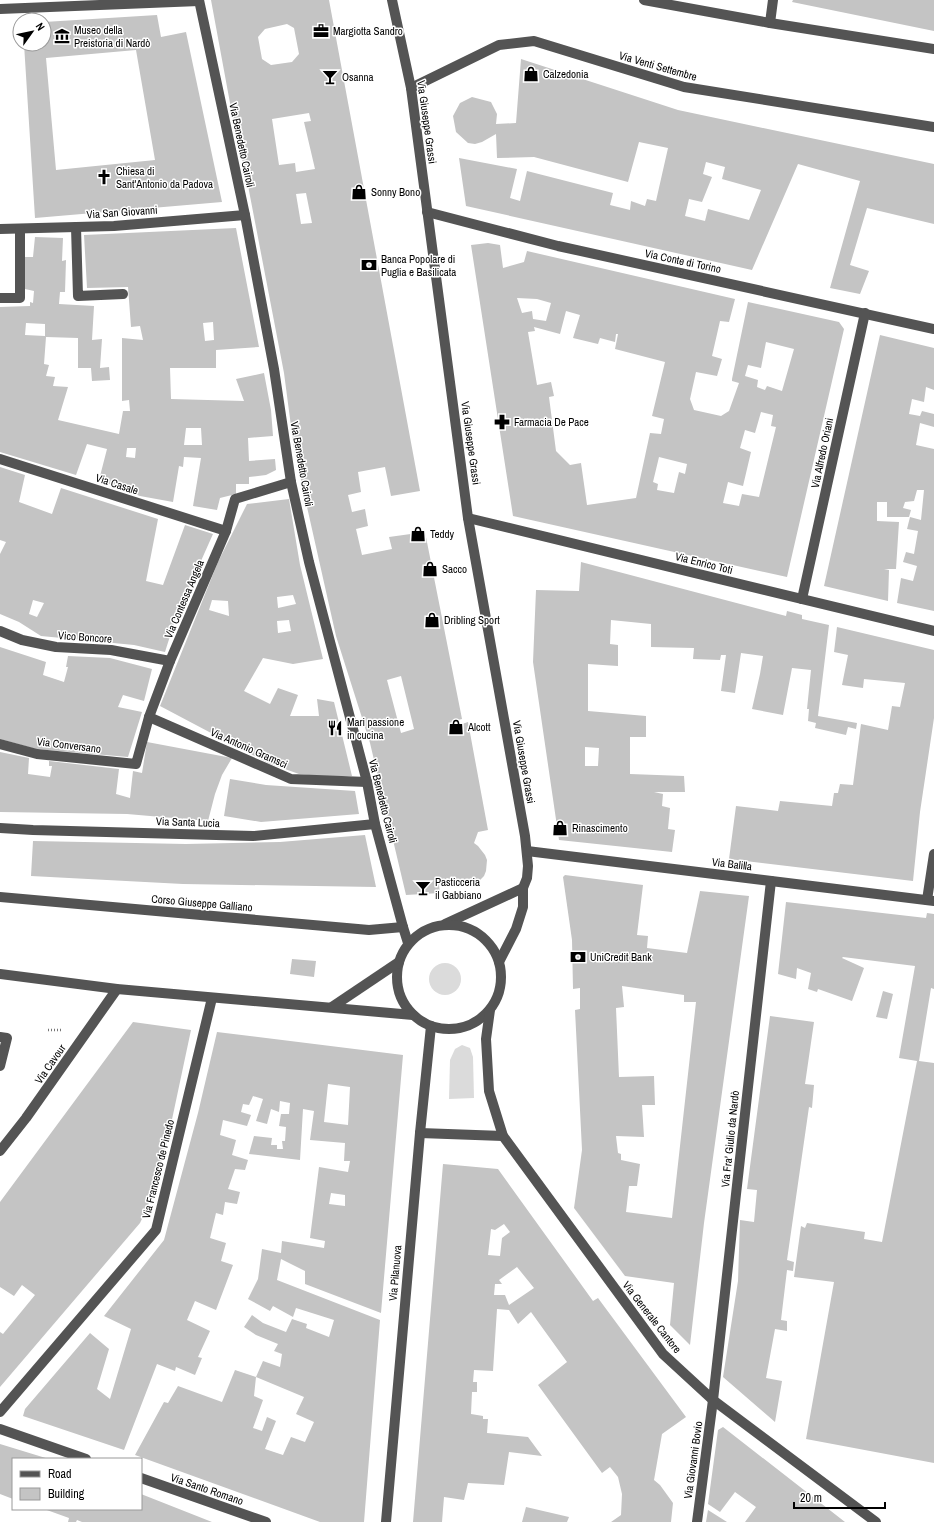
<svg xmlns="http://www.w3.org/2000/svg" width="934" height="1522" font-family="'Archivo Narrow',sans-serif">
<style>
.green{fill:#dbdbdb}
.building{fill:#c4c4c4;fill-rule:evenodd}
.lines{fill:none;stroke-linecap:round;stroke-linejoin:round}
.path{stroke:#767676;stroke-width:2.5;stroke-dasharray:1 2;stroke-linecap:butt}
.minor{stroke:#545454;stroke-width:10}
.labels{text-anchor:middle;stroke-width:3;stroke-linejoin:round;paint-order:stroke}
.poi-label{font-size:11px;fill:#000;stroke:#fff;text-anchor:start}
.street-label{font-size:11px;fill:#000;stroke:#fff}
</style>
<rect width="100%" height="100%" fill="#fff"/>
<g class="green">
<circle cx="445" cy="979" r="16"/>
<polygon points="462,1045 470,1048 473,1057 474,1098 449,1099 450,1060 455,1049"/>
</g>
<g class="building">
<path d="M211,0h118l91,491 -29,5 -6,-29 -27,5 3,20 -13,3 4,17 13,-3 3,17 -12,3 6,26 30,-6 -3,-12 36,-5 37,187 -4,1 1,5 9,-3 20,108 -10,2 -4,11 4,3 7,9 2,5 -1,11 -2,5 -5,5 -8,4 -10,1 -14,-8 -8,7 1,8 -34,2 -36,-152 -34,-107 -42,-187 -10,-76 -39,-203 -8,-29zM287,24l7,4 5,26 -7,8 -21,3 -9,-6 -4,-22 7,-8zM309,113l2,8 -7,1 11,47 -19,3 -1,-9 -16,2 -7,-46zM306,193l6,30 -11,1 -5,-30zM401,676l13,53 -13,4 -14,-53z"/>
<polygon points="793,0 934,0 934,31 792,2"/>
<path d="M157,15l4,22 25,-5 36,170 -187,16 -11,-174h20v-22zM136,50l19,110 -99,10 -10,-112z"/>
<path d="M521,59l157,51 256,54v60l-67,-16 -17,57 19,6 -9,23 -30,-6 30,-107 -62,-17 -46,106 -286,-64 -7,-48 58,11 -7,29 10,3 7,-30 86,22 -3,12 20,5 1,-9 14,5 2,-7 9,2 12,-53 -29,-6 -11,40 -94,-25 -37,1 -1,-24 -14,8 -7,2 -7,-1 -12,-11 -3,-16 7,-13 12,-6 19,5 6,12 -1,10 20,-1zM706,162l19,5 -3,12 39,11 -12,30 -41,-11 -3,12 -20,-5 4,-17 13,3 10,-25 -9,-3z"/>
<path d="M236,228l23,119 -43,3v18h-46l1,31 73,2 -8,-22 28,-6 7,37 2,26 -25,2 1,23 26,-2 1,11 -10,5 -17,2v7h-13v10l-16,4 -3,12 -24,-4 8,-48 -17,-1 -1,10 -4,-1 -6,36 -33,-6 -41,-16 8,-31 -20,-5 -11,31 -76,-23v-145l30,-1v-4l3,1 1,-12 -9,-2v-32h8l2,-20 28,1 -1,23 4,-1 -1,32h-5l-1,12 35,2 -2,34 10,-1 -2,29 9,-1 1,13 -18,1 -1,-13h-13v-30l-32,-1 -2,27 5,1 -3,11 9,1 -2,9 15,1 -10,33 61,14 4,-23h7l-1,-11 -7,1v-63l21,2 -3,-14 -9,1 -3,-40 -41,1 -3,-53zM213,322l1,18 -9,1 -2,-18zM26,323l19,1v12l-20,-1zM186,428h15l1,17h-18zM127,448h9l-1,10 -9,-1z"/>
<path d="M488,243l12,2 3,23 21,-6 3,-11 208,48 -6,23 -9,-1 -8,35 10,3 -5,17 -21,-4 -6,27 4,11 27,6 8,-5 10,-28 -7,-2v-2l16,-77 91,20 5,7 -57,248 -274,-61 -42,-271zM517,298l20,1 14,4 -5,18 -13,-2 -1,-8 -10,2zM566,311l14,4 -7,23 25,6 2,-6 15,4 1,-8h2l-3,15 50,13 -13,54 12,3 -3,15 -11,-1 -14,65 -49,7 -6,-42 -11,2 -14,-14 -7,-54 5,-1 -3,-14 -14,3 -9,-53 7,-1 -1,-4 26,7zM766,342l28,7 -12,42 -15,-5 -2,4 -8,-3 1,-7 -13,-4 3,-11 13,3zM761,412l12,3 -2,11 5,1 -17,70 -17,-3 -3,12 -16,-3 5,-21 15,4 8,-34 -11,-4 5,-18 10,3zM659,457l28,7 -2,10 -6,-2 -5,21 -17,-3 1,-6 -5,-2z"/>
<polygon points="880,335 934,348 934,390 926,387 924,402 912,399 909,414 920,416 922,411 934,414 934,427 920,423 916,445 934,449 934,611 897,603 901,578 913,581 917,566 903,562 906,552 914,554 918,531 907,529 910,517 921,520 924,490 917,490 914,501 905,502 903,508 911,510 909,517 887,517 887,502 877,502 877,521 899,522 896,569 884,569 889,570 888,601 824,586"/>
<path d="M0,467l25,8 -6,27 33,12 9,-26 97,31 -12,62 17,4 22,-60 28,9 -37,83 -11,35 -31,-7 -93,-9 -22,-14 -19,-8v-60l6,-12 -6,-2zM33,600l11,3 -7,14 -8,-3z"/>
<path d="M289,499l11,66 23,94 -30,5 -30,-6 -19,33 26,13 8,-16 20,7 -8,21h29l-2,-17 17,3 18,74h-33l-20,-2 -31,-11 -108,-57 58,-144 29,-58zM293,595l3,9 -18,4 -1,-11zM212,600l16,1 1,15 -20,-6zM289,620l2,11 -13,2 -1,-12z"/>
<path d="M581,562l205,54 1,-5 15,4v4l27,6 -11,91 39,7 -1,6 -8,-2 -2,8 -31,-7 1,-5 -8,-2 1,-12h-2l4,-39 -19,-2 -9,47 -31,-6 8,-35 3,-18 -22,-3 -6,40 -14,-2 5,-36h-5l-1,5 -27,-1 1,-11 -43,-1v-23l-40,-4 -1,24 8,1v21l-30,-2v47l58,5v21h-16v37l54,2 1,16h-31l9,2 -1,12 8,2 -2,21 7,1 -3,22 -113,-12 -26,-178 3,-72 43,1zM585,747l14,1 -1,18h-13z"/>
<polygon points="837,627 934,650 934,718 920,812 913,881 729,859 736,806 778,811 780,801 832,806 834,793 838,793 840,784 853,785 861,724 888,730 892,706 900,707 905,683 864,679 863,688 842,685 848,655 834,652"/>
<polygon points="0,647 46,662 43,675 64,682 68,667 66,667 68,656 110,658 152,669 144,701 123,695 118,707 142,712 128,757 36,749 0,739"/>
<polygon points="147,742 232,758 222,775 215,794 208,821 127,814 0,812 0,752 29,758 28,774 50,777 52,766 49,766 49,761 119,769 116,794 130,798 133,771 142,773"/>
<polygon points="230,779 266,785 355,791 359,814 261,822 224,816"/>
<polygon points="365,835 376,887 183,884 31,876 33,841 186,844 280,842"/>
<path d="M565,875l78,10 -6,50 11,1 -1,12 40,5 13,-62 49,5 -45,327 -14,122 -20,-20 4,-42 -49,-7 -51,-68 8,-58 -7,-140 5,-1v-21l-7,1 -1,-49 -9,-63zM622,986l62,9v7h12l-24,216 -46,-6 3,-26h8l3,-22 -19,-4v-6l-3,-1 -2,-17 28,1 -2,-32h13l-1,-29 -35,1 -3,-69 8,-1z"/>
<polygon points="786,902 926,918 927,913 934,914 934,989 931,988 919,1061 934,1063 934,1463 806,1439 834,1282 794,1277 801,1226 805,1228 807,1223 865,1232 864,1239 882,1242 917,1061 899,1058 915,966 843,957 842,958 864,968 852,1001 818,989 817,992 808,989 811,973 797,968 796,979 778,974"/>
<polygon points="292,959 316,961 314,977 290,974"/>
<polygon points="883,991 893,994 887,1019 876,1017"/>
<polygon points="770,1016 814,1022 805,1084 814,1085 812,1108 809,1107 787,1260 794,1262 793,1271 787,1270 781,1320 787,1321 787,1331 775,1329 766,1378 782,1381 775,1422 723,1377 738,1281 740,1220 754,1222 757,1190 747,1189"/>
<polygon points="133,1022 191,1030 167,1143 148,1206 140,1223 0,1387 0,1332 3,1334 35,1295 22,1285 14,1296 0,1287 0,1202"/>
<path d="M217,1032l186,23 -22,258 -76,-29v-13l-24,-12 -4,21 103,40 -16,202h-44l-185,-67 29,-53 4,1 10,-17 44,16 13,-32 21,7 -2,19 9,4 -10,28 9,3 5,-14 9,4 -11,28 18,6 8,-18 14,5 9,-20 -18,-8 8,-17 -48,-20 7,-16 17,6 2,-13 -8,-3 4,-7 -22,-9 -12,-8 8,-12 11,8 23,9 6,-13 15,5 -1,4 23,9 5,-17 -38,-12 -3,9 -20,-11 -3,5 -22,-12 10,-20 4,-30 19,4 1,-12 42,7 1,-7 -15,-3 9,-71 29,5 2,-11h-6l1,-18 -35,-3 4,-29 -11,-2 -3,51 -51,-6 5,-18 18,2 -1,7h6v4h6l-1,-8h3l1,-14 -7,-1 2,-12h8l1,-11 -10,-2 -1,11 -8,-3 -4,15 -11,-3 7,-22 -10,-3 -4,9 -6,-1 -2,8 10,3 -4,11 -24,-6 -3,15 16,5 -4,15 16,5 -3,10 -10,-1 -7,20 12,3 -3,12 -12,-2 -2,13 -7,-2 -6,25 16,5 -5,18 12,4 -17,45 -21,-9 -8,19 23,11 -12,26 4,1 -7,17 -19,-8 -1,4 -18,-7 -33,86 -101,-34 2,-7 65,-76 19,16 -12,40 13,10 21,-70 -27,-13 60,-76 34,-127zM328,1084l22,3 -2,38 -24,-3zM331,1193l14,2v11l-16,-2z"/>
<path d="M443,1164l55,5 95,132 5,-3 88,119 -24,17 -8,46 6,5 13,18 -2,19h-60l10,-7 1,-21 -4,-17 -8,-10 -8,6 -64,-88 29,-23 -36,-50 -13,12 -9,-14 -12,-1 -4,62 -19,-1 -1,12h4v10h-5l-1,22 12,2v3h5l-1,14 41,4 14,19 -33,-4 -5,33 -36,-2 -4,17 -20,-3 -2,25h-29zM504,1224l6,8 -8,6 -2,18 -12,-1 3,-26 4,1zM517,1267l17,21 -25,17 -4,-10h-11l1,-11h7l-3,-4z"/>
<polygon points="723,1427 845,1522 745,1522 756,1507 735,1492 720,1512 708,1504 718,1430"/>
<polygon points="0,1444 49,1459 13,1459 13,1499 0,1494"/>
<polygon points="141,1494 212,1522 82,1522 77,1520 76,1522 68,1522 69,1518 44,1509 141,1509"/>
<polygon points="526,1507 569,1517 567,1522 522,1522"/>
<polygon points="708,1510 727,1522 706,1522"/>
</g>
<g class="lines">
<polyline class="path" points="48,1030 61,1030"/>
<g class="minor">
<polyline points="199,0 245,215 274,369 291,482 309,562 367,782 375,824 403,927 408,943"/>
<polyline points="392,0 411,88 468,518 525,836 528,866 527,878 523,888 523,907 516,929 499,962"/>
<polyline points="644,0 770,23 934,49"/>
<polyline points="0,9 199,1"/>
<polyline points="770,23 773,0"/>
<polyline points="411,88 499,45 534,41 684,87 934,127"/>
<polyline points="427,212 558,246 934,329"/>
<polyline points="76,227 78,296 123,294"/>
<polyline points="0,229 114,226 245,215"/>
<polyline points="0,298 20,298 20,229"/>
<polyline points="0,459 226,531"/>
<polyline points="468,518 934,631"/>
<polyline points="802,599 865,313"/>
<polyline points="0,631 22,640 56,647 111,650 170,661"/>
<polyline points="149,717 291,779 367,782"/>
<polyline points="0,744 37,754 136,764 149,717 170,661 226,531 235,499 291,482"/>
<polyline points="0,828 33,830 253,836 375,824"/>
<polyline points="527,851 934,901"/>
<polyline points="0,897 369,930 403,927"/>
<polyline points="927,900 934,854"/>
<polyline points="445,924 523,888"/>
<circle cx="449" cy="977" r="52"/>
<polyline points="0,974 117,989 413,1015"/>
<polyline points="332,1007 399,962"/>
<polyline points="490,1010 486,1039 489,1091 503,1136 663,1354 713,1400 876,1522"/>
<polyline points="0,1037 7,1038 0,1066"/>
<polyline points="420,1133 503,1136"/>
<polyline points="0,1151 26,1118 117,989"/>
<polyline points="0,1412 156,1230 212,998"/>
<polyline points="0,1429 86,1459"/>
<polyline points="141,1478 266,1522"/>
<polyline points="386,1522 420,1133 431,1026"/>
<polyline points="697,1522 713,1400 771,881"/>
</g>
</g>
<defs>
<symbol id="office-bare" viewBox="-9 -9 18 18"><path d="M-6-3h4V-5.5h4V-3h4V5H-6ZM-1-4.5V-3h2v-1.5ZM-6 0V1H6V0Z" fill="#000" stroke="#fff" stroke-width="2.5" paint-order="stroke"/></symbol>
<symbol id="museum-bare" viewBox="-9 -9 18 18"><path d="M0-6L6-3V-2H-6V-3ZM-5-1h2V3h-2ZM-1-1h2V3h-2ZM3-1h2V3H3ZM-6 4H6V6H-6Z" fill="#000" stroke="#fff" stroke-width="2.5" paint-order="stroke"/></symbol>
<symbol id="shop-bare" viewBox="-9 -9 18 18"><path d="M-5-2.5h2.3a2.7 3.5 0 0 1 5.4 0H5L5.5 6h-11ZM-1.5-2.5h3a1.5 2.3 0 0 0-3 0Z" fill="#000" stroke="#fff" stroke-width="2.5" paint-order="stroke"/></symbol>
<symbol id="bar-bare" viewBox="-9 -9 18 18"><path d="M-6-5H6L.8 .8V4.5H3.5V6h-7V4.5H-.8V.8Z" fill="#000" stroke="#fff" stroke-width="2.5" paint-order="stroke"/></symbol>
<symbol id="church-bare" viewBox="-9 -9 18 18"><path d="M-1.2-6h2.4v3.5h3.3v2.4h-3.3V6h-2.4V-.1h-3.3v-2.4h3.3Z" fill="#000" stroke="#fff" stroke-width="2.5" paint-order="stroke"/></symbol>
<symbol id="bank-bare" viewBox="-9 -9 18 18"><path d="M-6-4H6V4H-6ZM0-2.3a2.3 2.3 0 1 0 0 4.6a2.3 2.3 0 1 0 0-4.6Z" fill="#000" stroke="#fff" stroke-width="2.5" paint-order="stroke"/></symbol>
<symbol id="pharmacy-bare" viewBox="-9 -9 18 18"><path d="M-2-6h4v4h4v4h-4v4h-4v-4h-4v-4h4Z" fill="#000" stroke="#fff" stroke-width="2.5" paint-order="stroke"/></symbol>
<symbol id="restaurant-bare" viewBox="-9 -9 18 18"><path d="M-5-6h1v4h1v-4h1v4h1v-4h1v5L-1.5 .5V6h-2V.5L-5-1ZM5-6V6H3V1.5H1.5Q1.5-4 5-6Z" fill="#000" stroke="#fff" stroke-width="2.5" paint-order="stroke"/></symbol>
</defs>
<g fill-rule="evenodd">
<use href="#office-bare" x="310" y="20" width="22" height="22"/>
<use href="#museum-bare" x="51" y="25" width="22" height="22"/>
<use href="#shop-bare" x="520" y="63" width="22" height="22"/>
<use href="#bar-bare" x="319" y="66" width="22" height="22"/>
<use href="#church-bare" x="93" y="166" width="22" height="22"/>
<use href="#shop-bare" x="348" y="181" width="22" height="22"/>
<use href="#bank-bare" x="358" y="254" width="22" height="22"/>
<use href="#pharmacy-bare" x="491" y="411" width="22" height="22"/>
<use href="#shop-bare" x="407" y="523" width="22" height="22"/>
<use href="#shop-bare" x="419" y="558" width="22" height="22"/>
<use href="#shop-bare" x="421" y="609" width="22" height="22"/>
<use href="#shop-bare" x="445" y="716" width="22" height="22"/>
<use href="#restaurant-bare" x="324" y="717" width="22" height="22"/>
<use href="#shop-bare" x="549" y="817" width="22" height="22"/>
<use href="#bar-bare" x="412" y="877" width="22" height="22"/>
<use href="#bank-bare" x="567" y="946" width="22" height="22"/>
</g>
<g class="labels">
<g class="poi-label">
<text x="74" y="34">Museo della<tspan x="74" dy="13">Preistoria di Nardò</tspan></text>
<text x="333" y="35">Margiotta Sandro</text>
<text x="543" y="78">Calzedonia</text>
<text x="342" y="81">Osanna</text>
<text x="116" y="175">Chiesa di<tspan x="116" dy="13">Sant'Antonio da Padova</tspan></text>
<text x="371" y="196">Sonny Bono</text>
<text x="381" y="263">Banca Popolare di<tspan x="381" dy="13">Puglia e Basilicata</tspan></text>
<text x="514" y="426">Farmacia De Pace</text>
<text x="430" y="538">Teddy</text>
<text x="442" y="573">Sacco</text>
<text x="444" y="624">Dribling Sport</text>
<text x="347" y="726">Mari passione<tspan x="347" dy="13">in cucina</tspan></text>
<text x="468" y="731">Alcott</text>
<text x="572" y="832">Rinascimento</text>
<text x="435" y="886">Pasticceria<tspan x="435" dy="13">il Gabbiano</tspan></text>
<text x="590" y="961">UniCredit Bank</text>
</g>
<g class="street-label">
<text transform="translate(658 66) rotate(16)" y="4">Via Venti Settembre</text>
<text transform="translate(427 122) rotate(82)" y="4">Via Giuseppe Grassi</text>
<text transform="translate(242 145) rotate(78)" y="4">Via Benedetto Cairoli</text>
<text transform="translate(122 212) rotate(-4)" y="4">Via San Giovanni</text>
<text transform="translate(683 261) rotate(12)" y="4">Via Conte di Torino</text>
<text transform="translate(471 443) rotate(82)" y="4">Via Giuseppe Grassi</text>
<text transform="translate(822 453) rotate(-78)" y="4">Via Alfredo Oriani</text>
<text transform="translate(302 464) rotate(80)" y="4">Via Benedetto Cairoli</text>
<text transform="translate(117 484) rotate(18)" y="4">Via Casale</text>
<text transform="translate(704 563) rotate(14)" y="4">Via Enrico Toti</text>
<text transform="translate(184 599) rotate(-67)" y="4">Via Contessa Angela</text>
<text transform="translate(85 637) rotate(4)" y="4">Vico Boncore</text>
<text transform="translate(69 745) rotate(7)" y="4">Via Conversano</text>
<text transform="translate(249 748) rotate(24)" y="4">Via Antonio Gramsci</text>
<text transform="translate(524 762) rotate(80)" y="4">Via Giuseppe Grassi</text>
<text transform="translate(383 801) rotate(76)" y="4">Via Benedetto Cairoli</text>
<text transform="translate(188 822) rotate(2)" y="4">Via Santa Lucia</text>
<text transform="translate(732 864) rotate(7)" y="4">Via Balilla</text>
<text transform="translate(202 903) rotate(5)" y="4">Corso Giuseppe Galliano</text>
<text transform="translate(50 1064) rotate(-55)" y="4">Via Cavour</text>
<text transform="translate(730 1139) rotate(-84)" y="4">Via Fra' Giulio da Nardò</text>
<text transform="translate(158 1169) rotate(-76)" y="4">Via Francesco de Pinedo</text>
<text transform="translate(395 1273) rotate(-85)" y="4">Via Pilanuova</text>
<text transform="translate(652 1317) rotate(52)" y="4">Via Generale Cantore</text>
<text transform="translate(693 1460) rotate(-82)" y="4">Via Giovanni Bovio</text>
<text transform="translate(207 1489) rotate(19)" y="4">Via Santo Romano</text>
</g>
</g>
<rect x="12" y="1458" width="130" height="52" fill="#ffffff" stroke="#999999"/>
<rect x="20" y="1471" width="20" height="6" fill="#545454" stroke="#999999"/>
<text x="48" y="1478" font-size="12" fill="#000000">Road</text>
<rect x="20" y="1488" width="20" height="12" fill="#c4c4c4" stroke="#999999"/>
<text x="48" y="1498" font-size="12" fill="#000000">Building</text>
<g transform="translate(32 32) rotate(57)"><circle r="19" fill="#ffffff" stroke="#999999"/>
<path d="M0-3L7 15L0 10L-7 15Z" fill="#000000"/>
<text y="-6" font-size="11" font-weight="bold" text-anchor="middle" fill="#000000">N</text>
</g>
<path d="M794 1502v6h91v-6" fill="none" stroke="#000000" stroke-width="2"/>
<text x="800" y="1502" font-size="12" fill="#000000" stroke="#ffffff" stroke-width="3" paint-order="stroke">20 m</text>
</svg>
